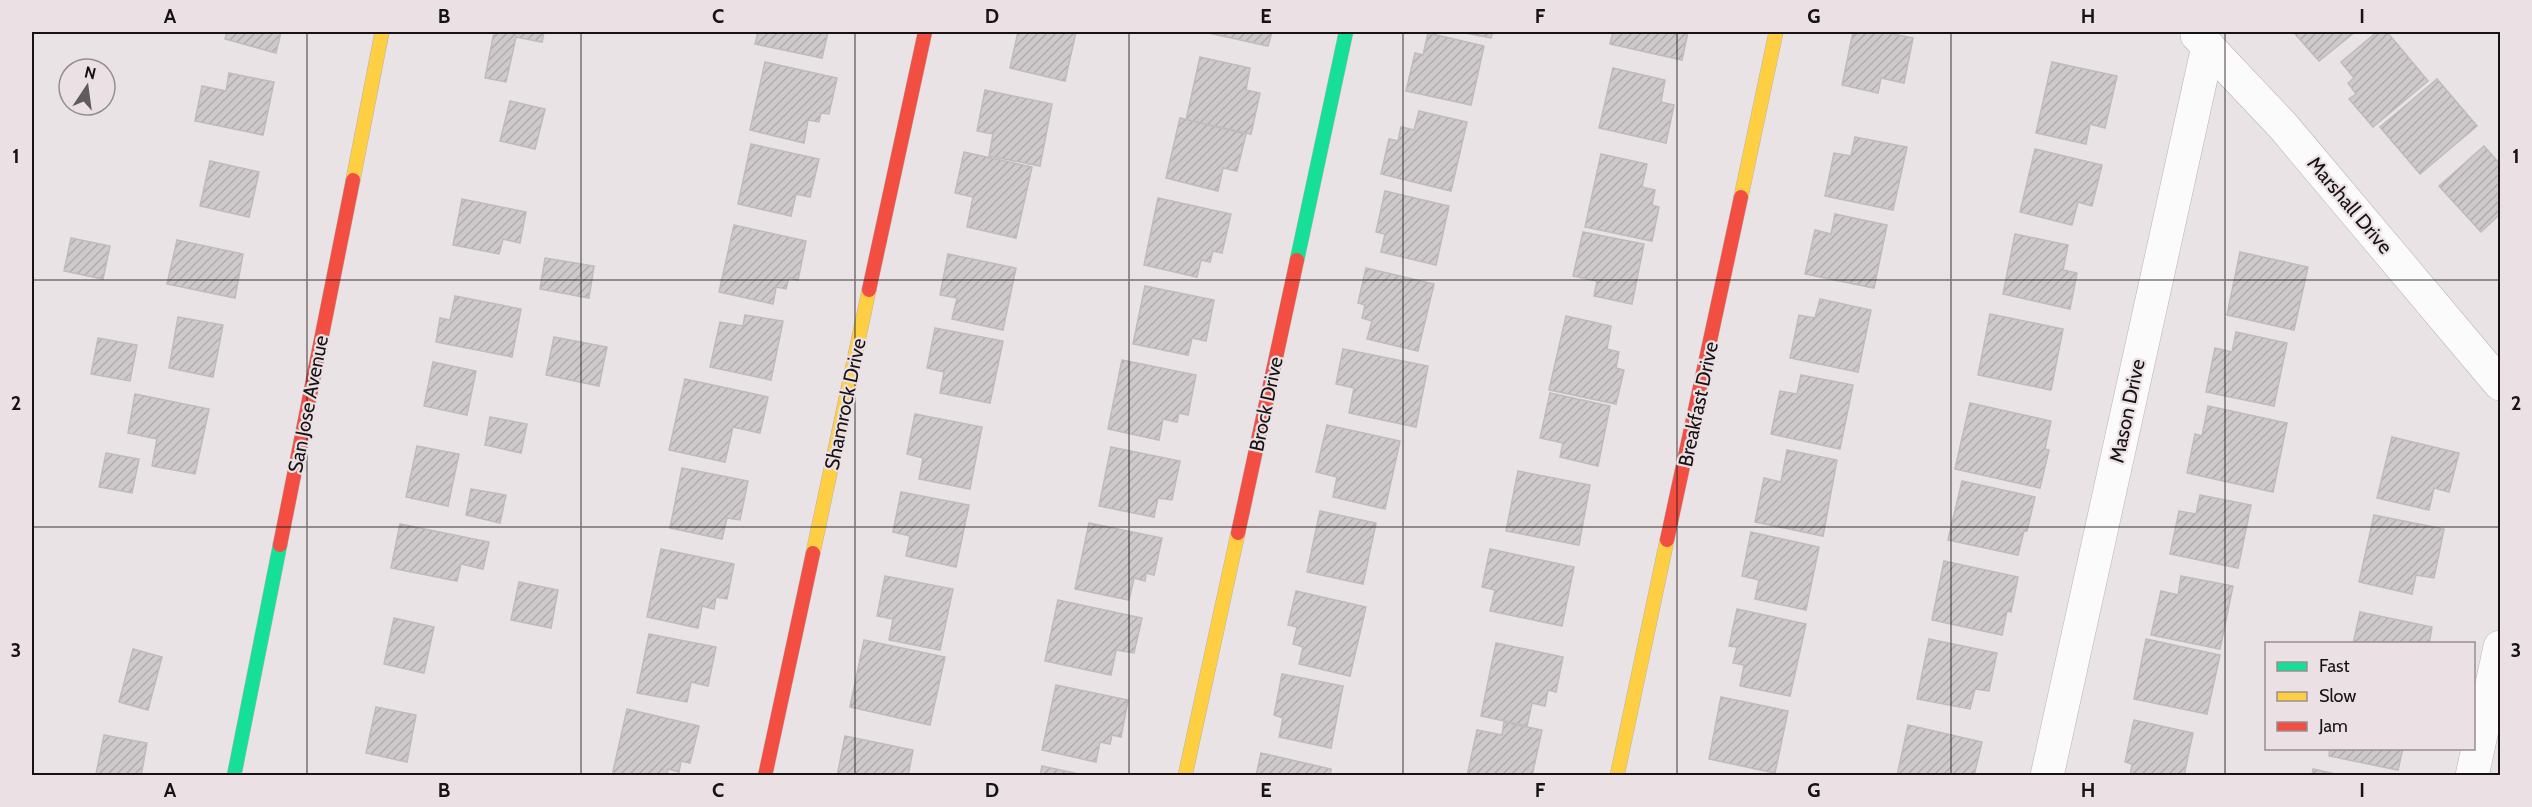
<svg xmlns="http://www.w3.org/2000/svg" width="2532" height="807" font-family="Cabin,sans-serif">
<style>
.building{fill:url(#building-hatch);stroke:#bfbabc;stroke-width:1.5}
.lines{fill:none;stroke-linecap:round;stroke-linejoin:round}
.street-casing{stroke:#b8b3b5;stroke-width:34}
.fast-casing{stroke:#b8b3b5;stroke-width:15}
.slow-casing{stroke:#b8b3b5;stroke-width:15}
.jam-casing{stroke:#b8b3b5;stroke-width:15}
.street{stroke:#fcfbfb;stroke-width:33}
.fast{stroke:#16e098;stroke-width:14}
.slow{stroke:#ffcf43;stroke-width:14}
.jam{stroke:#f24e42;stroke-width:14}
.grid{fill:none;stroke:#171314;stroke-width:1.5;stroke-opacity:0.55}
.labels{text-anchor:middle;stroke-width:4.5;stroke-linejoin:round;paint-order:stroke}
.street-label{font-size:20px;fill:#171314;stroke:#ebe1e4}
.neatline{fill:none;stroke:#171314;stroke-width:2}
.grid-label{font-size:20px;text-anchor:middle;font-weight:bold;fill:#171314}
</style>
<defs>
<pattern id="building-hatch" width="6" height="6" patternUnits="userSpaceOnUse" patternTransform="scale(1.5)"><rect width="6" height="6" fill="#cec9ca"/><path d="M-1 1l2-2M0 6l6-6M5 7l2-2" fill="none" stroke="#b0acad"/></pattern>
</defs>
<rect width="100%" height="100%" fill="#e9e3e5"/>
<g class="building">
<polygon points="227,32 281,32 276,53 225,39"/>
<polygon points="494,32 544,32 542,42 516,37 506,82 485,78"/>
<polygon points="758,32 828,32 822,58 755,44"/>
<polygon points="1016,32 1076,32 1065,81 1010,68 1018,32"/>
<polygon points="1204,32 1272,32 1268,46"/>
<polygon points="1460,32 1493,32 1491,38"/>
<polygon points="1613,32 1688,32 1682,60 1610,44"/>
<polygon points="1853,32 1884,32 1913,38 1904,83 1881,78 1878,93 1842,85"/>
<polygon points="2298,32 2355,32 2319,61 2295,34"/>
<polygon points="2377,32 2387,32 2428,81 2373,127 2349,99 2356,94 2348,83 2354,78 2341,62"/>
<polygon points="1428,33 1484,46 1471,105 1406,91 1415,53 1423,55"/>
<polygon points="1200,57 1250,68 1246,90 1260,93 1251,134 1186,120"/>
<polygon points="765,62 837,78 829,114 821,113 819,122 808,120 804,143 750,130"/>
<polygon points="2052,62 2117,76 2105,128 2090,124 2086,144 2036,133"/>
<polygon points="1613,68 1665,80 1661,102 1674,105 1666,143 1599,128"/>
<polygon points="229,73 274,82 263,135 195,121 202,86 226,91"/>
<polygon points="2437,79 2477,126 2420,174 2380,127"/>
<polygon points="985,90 1052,104 1040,166 989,156 993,134 977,131"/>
<polygon points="510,101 545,109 535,149 500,141"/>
<polygon points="1419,111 1467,122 1451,191 1381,174 1389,139 1398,141 1401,127 1414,130"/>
<polygon points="1180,118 1246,134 1237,171 1223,168 1218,191 1166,178"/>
<polygon points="1855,137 1907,147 1893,210 1825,196 1834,153 1851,156"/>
<polygon points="751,144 819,159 810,197 796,194 791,216 738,204"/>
<polygon points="2484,146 2500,164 2500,214 2481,232 2439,186"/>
<polygon points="2035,149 2102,165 2092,206 2078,202 2072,225 2020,212"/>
<polygon points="964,152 1032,167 1016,238 967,227 973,197 955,193"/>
<polygon points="1601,154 1647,164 1642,187 1655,190 1652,205 1659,207 1652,241 1585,227"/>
<polygon points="210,161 259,172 249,217 200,206"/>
<polygon points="1385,191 1449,206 1436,265 1381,252 1385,234 1376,232"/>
<polygon points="1158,198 1231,214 1222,253 1213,251 1210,262 1201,260 1197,277 1144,265"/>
<polygon points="462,199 526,212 520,243 503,239 499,254 453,245"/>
<polygon points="1835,214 1887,225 1874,288 1805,274 1815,230 1831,234"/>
<polygon points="734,225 806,241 798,280 789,278 786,289 776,287 773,304 719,292"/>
<polygon points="1583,232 1644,244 1632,304 1594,296 1597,281 1573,276"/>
<polygon points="2015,234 2068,245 2063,270 2077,273 2070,309 2003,294"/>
<polygon points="71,238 110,246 103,279 64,271"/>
<polygon points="177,240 243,254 235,298 167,284"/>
<polygon points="2240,252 2308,267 2294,330 2227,315"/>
<polygon points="948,254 1016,268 1003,330 952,319 957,298 940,295"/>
<polygon points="545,258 594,266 589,298 540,289"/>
<polygon points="1366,268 1434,284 1418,351 1367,339 1372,321 1362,318 1365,305 1358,303"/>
<polygon points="1145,286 1214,300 1206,341 1192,338 1188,355 1133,344"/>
<polygon points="455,296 521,309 512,357 436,342 440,318 450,320"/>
<polygon points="1820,299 1871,310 1858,372 1790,358 1799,315 1815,318"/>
<polygon points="1990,314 2063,329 2051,390 1978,375"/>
<polygon points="745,315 783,321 771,380 710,367 720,322 743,326"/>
<polygon points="1566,316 1611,326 1607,349 1619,352 1616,368 1624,370 1616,404 1549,390"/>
<polygon points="178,317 223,325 213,377 169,368"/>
<polygon points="935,328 1003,341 990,403 940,393 944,372 927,368"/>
<polygon points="2236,332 2287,343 2274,406 2206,392 2215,348 2232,352"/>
<polygon points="554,337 607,347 599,386 546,375"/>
<polygon points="98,338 137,345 130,381 91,374"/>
<polygon points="1343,349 1428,366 1416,427 1349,413 1354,388 1336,384"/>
<polygon points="1122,360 1196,375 1188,415 1179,413 1177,422 1163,419 1159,440 1108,429"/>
<polygon points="433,362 476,371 467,415 424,406"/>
<polygon points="1801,375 1853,385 1840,449 1771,434 1780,391 1797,394"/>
<polygon points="685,379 768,397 760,433 733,427 725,462 669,450"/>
<polygon points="1550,393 1610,406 1598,466 1560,457 1563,443 1540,438"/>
<polygon points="135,394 209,409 195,474 152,466 157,439 128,433"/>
<polygon points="1970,403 2051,421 2045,449 2049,450 2040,488 1955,469"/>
<polygon points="2208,406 2287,423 2273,492 2187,473 2195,434 2202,436"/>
<polygon points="915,414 982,427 970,489 919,479 923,458 907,454"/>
<polygon points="490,417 527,424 521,453 485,445"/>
<polygon points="1327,425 1400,441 1385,509 1333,497 1337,477 1316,472"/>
<polygon points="2392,437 2459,453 2449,492 2434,488 2429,510 2377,498"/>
<polygon points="417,446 459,454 448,506 406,497"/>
<polygon points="1111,447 1180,461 1172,500 1158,498 1154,517 1099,506"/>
<polygon points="1787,450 1837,460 1823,536 1755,522 1764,478 1781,482"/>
<polygon points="106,453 139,459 132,493 99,487"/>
<polygon points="682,468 748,481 740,520 727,518 722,539 670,528"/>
<polygon points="1518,471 1590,485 1579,545 1506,531"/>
<polygon points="1962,481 2035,497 2027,531 2024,531 2018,555 1948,540"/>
<polygon points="471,489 506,495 500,523 466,515"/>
<polygon points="901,492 969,505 956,567 906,556 910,536 893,532"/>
<polygon points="2200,495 2251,505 2238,568 2170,554 2179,511 2196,514"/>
<polygon points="1320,511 1376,523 1363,584 1307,572"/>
<polygon points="2374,515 2444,529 2434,578 2416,575 2412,594 2359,582"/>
<polygon points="1089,523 1162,538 1154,575 1146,573 1145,581 1134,578 1129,600 1075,589"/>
<polygon points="400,524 489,542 483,569 461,564 457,581 391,568"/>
<polygon points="1751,532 1819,547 1806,610 1755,599 1759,580 1742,576"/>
<polygon points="661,549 734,564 727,599 716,597 714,609 702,606 698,628 647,617"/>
<polygon points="1490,549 1574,567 1562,626 1490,611 1495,590 1482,587"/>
<polygon points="1944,561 2018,577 2011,612 2007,611 2002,635 1932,620"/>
<polygon points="885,576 953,589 940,650 889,640 893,619 877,616"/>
<polygon points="2181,576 2233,586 2220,649 2151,635 2161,591 2178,595"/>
<polygon points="519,582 558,590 551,628 511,620"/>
<polygon points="1296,591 1366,607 1350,676 1299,664 1303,647 1293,644 1297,627 1288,625"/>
<polygon points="1058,600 1142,618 1134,653 1116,650 1111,675 1045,661"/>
<polygon points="1737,609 1806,624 1790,696 1740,686 1744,665 1733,663 1737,647 1729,646"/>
<polygon points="2360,612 2432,627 2429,644 2353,644"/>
<polygon points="394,618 434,627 424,673 384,664"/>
<polygon points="649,634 716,647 708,686 691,682 687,702 637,693"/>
<polygon points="1929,639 1997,653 1989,691 1975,689 1970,709 1917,699"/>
<polygon points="2146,639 2220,655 2207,714 2134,699"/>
<polygon points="864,640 945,657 930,725 850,707"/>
<polygon points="1496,643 1563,657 1556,692 1548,690 1545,706 1532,703 1527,726 1481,716"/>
<polygon points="133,649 162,657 148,710 119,702"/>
<polygon points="1282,674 1343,686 1331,748 1279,737 1283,718 1274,715"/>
<polygon points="1056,685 1128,700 1121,737 1112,735 1110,744 1100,742 1096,762 1042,750"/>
<polygon points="1721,697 1788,711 1775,773 1709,759"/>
<polygon points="376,707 416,715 407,762 366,753"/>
<polygon points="627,709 699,726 690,763 681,761 679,772 668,769 667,776 612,776"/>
<polygon points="2134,720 2193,733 2184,776 2130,776 2132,764 2125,762"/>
<polygon points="1504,722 1542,730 1532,776 1467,776 1477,730 1502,735"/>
<polygon points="1908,725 1982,742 1974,776 1897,776"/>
<polygon points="104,735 147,743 141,776 96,774"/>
<polygon points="845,736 913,750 908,776 837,776"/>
<polygon points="2330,748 2403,748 2398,770 2329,756"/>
<polygon points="1261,753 1331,769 1330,776 1256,776"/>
<polygon points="1042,766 1088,776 1040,776"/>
<polygon points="2313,769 2344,776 2312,776"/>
</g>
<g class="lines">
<defs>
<g id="street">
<polyline points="2197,35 2283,126 2500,384"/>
<polyline points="2047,776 2208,46"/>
<polyline points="2472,776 2500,647"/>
</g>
<g id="fast">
<polyline points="1297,260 1346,32"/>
<polyline points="234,776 280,545"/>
</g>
<g id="slow">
<polyline points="353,180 382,32"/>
<polyline points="1741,197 1776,32"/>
<polyline points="813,553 869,290"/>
<polyline points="1185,776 1238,533"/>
<polyline points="1617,776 1667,540"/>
</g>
<g id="jam">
<polyline points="869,290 925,32"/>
<polyline points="1238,533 1297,260"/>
<polyline points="1667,540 1741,197"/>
<polyline points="280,545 353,180"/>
<polyline points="765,776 813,553"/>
</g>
</defs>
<use href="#street" class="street-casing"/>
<use href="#fast" class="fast-casing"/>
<use href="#slow" class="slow-casing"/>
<use href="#jam" class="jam-casing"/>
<use href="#street" class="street"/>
<use href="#fast" class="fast"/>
<use href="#slow" class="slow"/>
<use href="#jam" class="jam"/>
</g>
<path class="grid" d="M307,32v744M581,32v744M855,32v744M1129,32v744M1403,32v744M1677,32v744M1951,32v744M2225,32v744M32,280h2468M32,527h2468"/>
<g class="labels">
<g class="street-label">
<text transform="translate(2350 205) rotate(50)" y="7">Marshall Drive</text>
<text transform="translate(308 404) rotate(-79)" y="7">San Jose Avenue</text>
<text transform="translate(845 404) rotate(-78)" y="7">Shamrock Drive</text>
<text transform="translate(1266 404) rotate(-78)" y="7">Brock Drive</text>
<text transform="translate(1698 404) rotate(-78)" y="7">Breakfast Drive</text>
<text transform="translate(2127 411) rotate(-78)" y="7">Mason Drive</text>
</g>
</g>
<rect width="2532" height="807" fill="none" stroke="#ebe1e4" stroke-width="66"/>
<rect x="2265" y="642" width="210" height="108" fill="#ebe1e4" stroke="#968f91" stroke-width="1.5"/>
<rect x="2277" y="662" width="30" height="9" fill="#16e098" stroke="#968f91" stroke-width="1.5"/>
<text x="2319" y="672" font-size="18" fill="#171314">Fast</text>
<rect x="2277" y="692" width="30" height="9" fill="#ffcf43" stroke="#968f91" stroke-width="1.5"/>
<text x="2319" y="702" font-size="18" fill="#171314">Slow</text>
<rect x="2277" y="722" width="30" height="9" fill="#f24e42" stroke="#968f91" stroke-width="1.5"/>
<text x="2319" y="732" font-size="18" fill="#171314">Jam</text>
<g transform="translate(87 87) rotate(13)"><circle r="28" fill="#ebe1e4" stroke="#968f91" stroke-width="1.5"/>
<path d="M0-4.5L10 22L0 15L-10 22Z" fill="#605c5d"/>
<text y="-9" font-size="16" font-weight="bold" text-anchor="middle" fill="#171314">N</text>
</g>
<rect x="33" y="33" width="2466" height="741" class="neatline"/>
<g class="grid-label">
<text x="170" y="23">A</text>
<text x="444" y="23">B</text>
<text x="718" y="23">C</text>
<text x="992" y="23">D</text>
<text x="1266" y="23">E</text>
<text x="1540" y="23">F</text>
<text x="1814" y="23">G</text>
<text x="2088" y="23">H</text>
<text x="2362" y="23">I</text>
<text x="16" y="163">1</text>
<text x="2516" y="163">1</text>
<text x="16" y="410">2</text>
<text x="2516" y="410">2</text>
<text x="16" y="657">3</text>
<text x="2516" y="657">3</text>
<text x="170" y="797">A</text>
<text x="444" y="797">B</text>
<text x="718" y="797">C</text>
<text x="992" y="797">D</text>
<text x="1266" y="797">E</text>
<text x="1540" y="797">F</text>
<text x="1814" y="797">G</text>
<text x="2088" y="797">H</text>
<text x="2362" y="797">I</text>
</g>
</svg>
